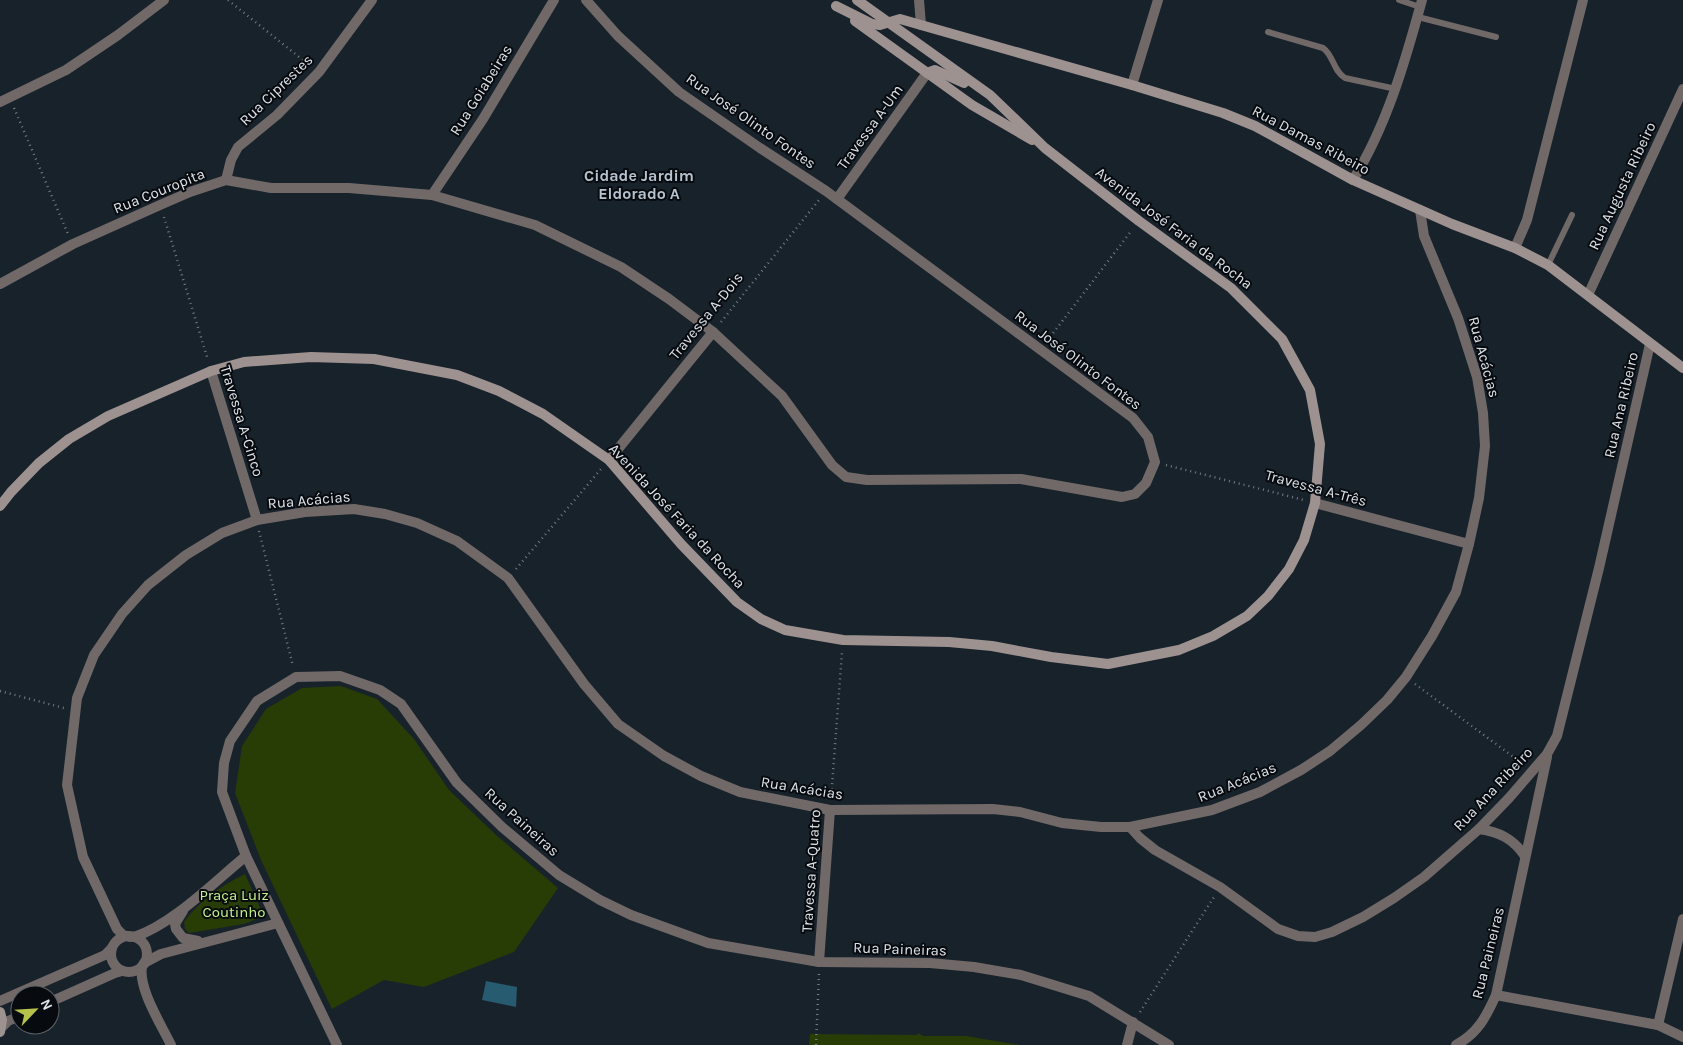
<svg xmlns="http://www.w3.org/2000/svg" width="1683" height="1045" font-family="Karla,sans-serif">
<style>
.green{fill:#283c06}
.water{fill:#265b70}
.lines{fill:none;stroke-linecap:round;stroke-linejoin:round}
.path{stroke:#737b82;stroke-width:2.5;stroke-dasharray:1 4;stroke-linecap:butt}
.lane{stroke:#716968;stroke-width:6}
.street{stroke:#716968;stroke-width:10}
.secondary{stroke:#9e9291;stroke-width:10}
.labels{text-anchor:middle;stroke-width:4;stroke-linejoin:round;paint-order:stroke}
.street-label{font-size:15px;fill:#dde3e9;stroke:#070b0f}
.park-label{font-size:15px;fill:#c6f48d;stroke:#070b0f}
.neighbourhood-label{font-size:16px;font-weight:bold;fill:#b7c3cf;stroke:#070b0f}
</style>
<rect width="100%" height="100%" fill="#18222b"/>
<g class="green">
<polygon points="341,686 377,699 414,739 449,790 495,834 558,888 514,952 424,987 384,980 332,1009 261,860 235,793 242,746 266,709 302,688"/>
<path d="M245,874l19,42 -20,8 -55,9 -4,-4 -1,-7c16,-22 37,-36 61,-48z"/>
<polygon points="918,1033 923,1036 966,1036 1020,1045 809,1045 810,1034 917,1035"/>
</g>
<polygon class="water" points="486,981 517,987 516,1007 482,1000"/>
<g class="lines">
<g class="path">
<polyline points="228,0 309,65"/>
<polyline points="14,108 68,234"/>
<polyline points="164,217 208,360"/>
<polyline points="721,322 819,200"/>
<polyline points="1047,341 1132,230"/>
<polyline points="1166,465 1304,500"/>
<polyline points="259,531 293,666"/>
<polyline points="516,569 601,469"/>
<polyline points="1415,684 1523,764"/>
<polyline points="0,691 64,708"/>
<polyline points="831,799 842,652"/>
<polyline points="1140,1012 1214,897"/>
<polyline points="816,1045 819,973"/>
</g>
<g class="lane">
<polyline points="1399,0 1420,7"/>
<polyline points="1418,17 1496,37"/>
<path d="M1268,32l55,16c11,8 10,23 22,30l51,11"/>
<polyline points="1548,265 1572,215"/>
</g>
<g class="street">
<polyline points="919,0 921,25"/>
<polyline points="1132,85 1158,0"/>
<polyline points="0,102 66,70 118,35 164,0"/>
<polyline points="226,180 231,160 238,147 277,115 319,72 372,0"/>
<path d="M1353,180c34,-55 52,-118 69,-180"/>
<polyline points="432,195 483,119 554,0"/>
<polyline points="837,199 927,73"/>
<polyline points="1515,248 1527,220 1583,0"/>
<polyline points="0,284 73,244 160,205 190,192 226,180 271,188 349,188 432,195 535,225 621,267 669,299 713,332 782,396 832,465 846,477 867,480 1021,479 1122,497 1135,494 1146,483 1155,462 1148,437 1133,418 826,191 760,148 679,92 618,36 586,0"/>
<polyline points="1588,295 1683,89"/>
<polyline points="211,371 257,520"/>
<polyline points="609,460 713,332"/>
<polyline points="1315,503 1469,544"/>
<polyline points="1130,827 1140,838 1155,850 1220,887 1278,929 1298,936 1315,937 1332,932 1363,917 1394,898 1424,877 1479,829 1509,798 1547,754 1557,736 1599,568 1650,344"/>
<path d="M1479,829c21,3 34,10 46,27"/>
<polyline points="183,911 175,924 176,929 183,938 198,941"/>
<circle cx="129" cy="954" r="18"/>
<polyline points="130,937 123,935 117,929 83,857 67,785 77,698 94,655 122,614 148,585 186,555 222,533 257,520 305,512 354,509 385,514 417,523 457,541 508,578 584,684 618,724 664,756 701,776 740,792 830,810 993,809 1020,812 1062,823 1101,827 1130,827 1212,810 1260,792 1301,770 1330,751 1361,725 1387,700 1406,677 1432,636 1456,592 1469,544 1479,498 1485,446 1483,413 1477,377 1458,318 1424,236 1420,210"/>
<path d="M134,937c38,-12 81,-56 112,-81"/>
<polyline points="819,962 830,810"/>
<polyline points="144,963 161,954 278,923"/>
<path d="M142,966c-4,23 19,58 29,79"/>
<polyline points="1496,995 1658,1025 1683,1037"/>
<polyline points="0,1001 105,955 112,948"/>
<polyline points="50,1002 115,973 122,971"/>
<polyline points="1658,1025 1683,919"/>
<polyline points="2,1027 8,1021 20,1016"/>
<polyline points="337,1045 246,856 222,792 224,763 230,741 257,701 296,677 340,676 380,690 401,704 457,783 502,827 559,875 600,900 631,915 708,943 819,962 930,963 974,967 1021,975 1089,996 1169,1045"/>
<polyline points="1127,1045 1133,1022"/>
<path d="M1456,1045c22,-12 30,-28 40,-50l51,-238"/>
</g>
<g class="secondary">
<polyline points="836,6 872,24 880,25 900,19 921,25 1132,85 1223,113 1255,126 1353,180 1452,224 1515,248 1548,265 1683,368"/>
<polyline points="855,21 972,105 1032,140"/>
<polyline points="927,73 935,70 964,83"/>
<polyline points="0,506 11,492 39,463 69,439 108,416 211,371 244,362 311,357 374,359 457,375 499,391 543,414 609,460 681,544 737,602 761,619 785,630 843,640 949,642 992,646 1051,657 1108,664 1179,650 1213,636 1247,616 1268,596 1289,569 1304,540 1315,503 1320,444 1310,390 1282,339 1231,288 1139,221 1045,148 990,95 857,0"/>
<polyline points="0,1012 2,1020 0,1032"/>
</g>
</g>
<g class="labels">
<g class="street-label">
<text transform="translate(276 90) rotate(-44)" y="5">Rua Ciprestes</text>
<text transform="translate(481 90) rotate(-58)" y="5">Rua Goiabeiras</text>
<text transform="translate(751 121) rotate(35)" y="5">Rua José Olinto Fontes</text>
<text transform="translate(870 127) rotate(-54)" y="5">Travessa A-Um</text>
<text transform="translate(1311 140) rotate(28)" y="5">Rua Damas Ribeiro</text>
<text transform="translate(1622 186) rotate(-65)" y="5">Rua Augusta Ribeiro</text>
<text transform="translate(159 191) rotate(-22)" y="5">Rua Couropita</text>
<text transform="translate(1174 228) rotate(37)" y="5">Avenida José Faria da Rocha</text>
<text transform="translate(706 316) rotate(-51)" y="5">Travessa A-Dois</text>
<text transform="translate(1484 357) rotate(75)" y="5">Rua Acácias</text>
<text transform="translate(1078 360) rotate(37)" y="5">Rua José Olinto Fontes</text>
<text transform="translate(1621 405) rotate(-77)" y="5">Rua Ana Ribeiro</text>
<text transform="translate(242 421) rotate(73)" y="5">Travessa A-Cinco</text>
<text transform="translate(1316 488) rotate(15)" y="5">Travessa A-Três</text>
<text transform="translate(309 500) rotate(-5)" y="5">Rua Acácias</text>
<text transform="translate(677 516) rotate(47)" y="5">Avenida José Faria da Rocha</text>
<text transform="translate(1237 782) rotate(-22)" y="5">Rua Acácias</text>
<text transform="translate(802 788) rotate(9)" y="5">Rua Acácias</text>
<text transform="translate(1493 789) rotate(-47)" y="5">Rua Ana Ribeiro</text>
<text transform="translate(522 822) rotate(42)" y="5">Rua Paineiras</text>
<text transform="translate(811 871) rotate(-86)" y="5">Travessa A-Quatro</text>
<text transform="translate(900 949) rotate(2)" y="5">Rua Paineiras</text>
<text transform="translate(1488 953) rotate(-76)" y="5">Rua Paineiras</text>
</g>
<g class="park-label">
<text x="234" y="900">Praça Luiz<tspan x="234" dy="17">Coutinho</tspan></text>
</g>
<g class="neighbourhood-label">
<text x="639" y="181">Cidade Jardim<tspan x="639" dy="18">Eldorado A</tspan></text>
</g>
</g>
<g transform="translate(35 1010) rotate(65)"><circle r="24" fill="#070b0f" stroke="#5d6166"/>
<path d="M0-4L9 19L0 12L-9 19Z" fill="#b5c249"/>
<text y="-8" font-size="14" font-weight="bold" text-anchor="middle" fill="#dde3e9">N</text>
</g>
</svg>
